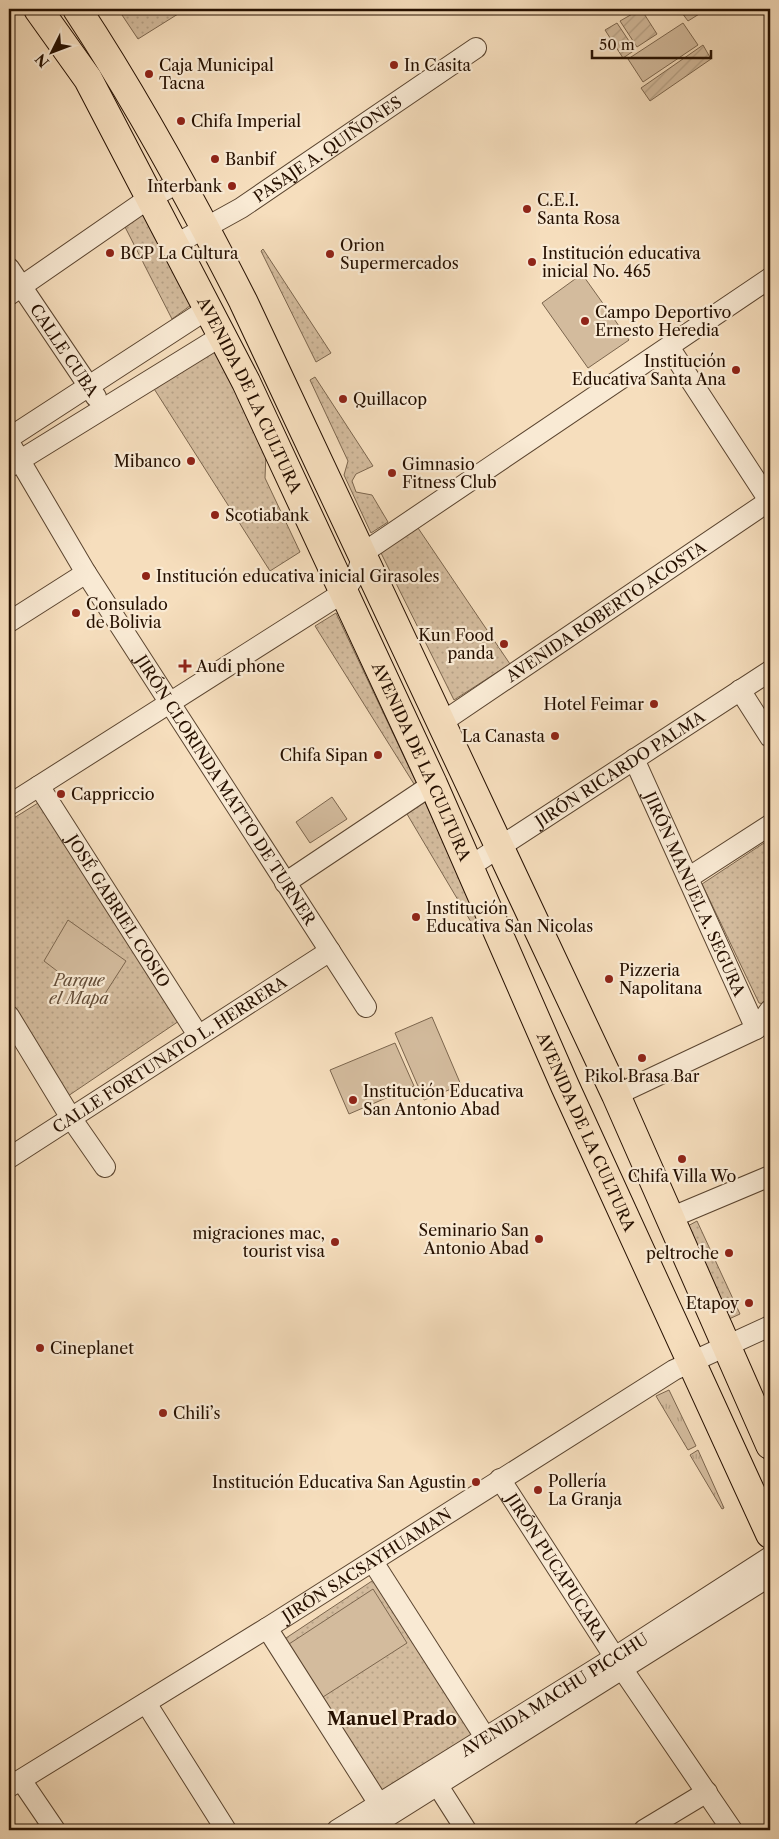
<svg xmlns="http://www.w3.org/2000/svg" width="779" height="1839" font-family="'Libre Caslon Text',serif">
<style>
.grass{fill:url(#grass-tufts);stroke:#7c664e}
.park{fill:url(#park-dots);stroke:#7c664e}
.garden{fill:url(#garden-furrows);stroke:#7c664e}
.pitch{fill:#d3bb9d;stroke:#7c664e}
.lines{fill:none;stroke-linecap:round;stroke-linejoin:round}
.minor-casing{stroke:#5a442f;stroke-width:22}
.highway-casing{stroke:#261000;stroke-width:30}
.minor{stroke:#f9ead4;stroke-width:20}
.highway{stroke:#f6debd;stroke-width:28}
.poi-dot{fill:#8f2418;stroke:#f9ead4;stroke-width:2}
.labels{text-anchor:middle;stroke-width:4.5;stroke-linejoin:round;paint-order:stroke}
.poi-label{font-size:16px;fill:#261000;stroke:#f9ead4;text-anchor:start}
.street-label{font-size:16px;fill:#261000;stroke:#f9ead4}
.park-label{font-size:16px;font-style:italic;fill:#634c37;stroke:#f9ead4}
.neighbourhood-label{font-size:18px;font-weight:bold;fill:#261000;stroke:#f9ead4}
</style>
<defs>
<pattern id="grass-tufts" width="24" height="20" patternUnits="userSpaceOnUse" patternTransform="scale(1.25)"><rect width="24" height="20" fill="#d3bb9d"/><path d="M3 7l-1-3M5 7V3M7 7l1-3M15 17l-1-3M17 17v-4M19 17l1-3" fill="none" stroke="#b5a085"/></pattern>
<pattern id="park-dots" width="8" height="8" patternUnits="userSpaceOnUse" patternTransform="scale(1.25)"><rect width="8" height="8" fill="#d3bb9d"/><path d="M2 2h.1M6 6h.1" fill="none" stroke="#b5a085" stroke-width="1.8" stroke-linecap="round"/></pattern>
<pattern id="garden-furrows" width="10" height="10" patternUnits="userSpaceOnUse" patternTransform="scale(1.25)"><rect width="10" height="10" fill="#d3bb9d"/><path d="M-1 1l2-2M0 10L10 0M9 11l2-2" fill="none" stroke="#b5a085"/></pattern>
</defs>
<rect width="100%" height="100%" fill="#f6debd"/>
<filter id="stains"><feTurbulence type="fractalNoise" baseFrequency=".004" numOctaves="4"/><feColorMatrix values="0 0 0 0 .2 0 0 0 0 .09 0 0 0 0 .02 0 0 0 .5 -.17"/></filter>
<radialGradient id="worn" r=".72"><stop offset=".6" stop-color="#630" stop-opacity="0"/><stop offset="1" stop-color="#630" stop-opacity=".3"/></radialGradient>
<g class="grass">
<polygon points="669,1390 696,1446 688,1450 656,1396"/>
<polygon points="698,1450 724,1508 722,1509 690,1455"/>
</g>
<g class="park">
<polygon points="118,9 186,9 138,39"/>
<polygon points="147,210 194,303 172,319 124,225"/>
<polygon points="263,249 331,353 316,362 261,251"/>
<polygon points="216,342 266,453 265,478 300,552 270,571 151,384"/>
<polygon points="315,377 373,466 356,474 352,481 356,492 372,495 388,522 371,533 344,475 348,461 310,380"/>
<polygon points="416,525 510,664 454,700 380,551"/>
<polygon points="336,613 416,782 414,784 315,626"/>
<polygon points="425,802 481,924 474,927 407,814"/>
<polygon points="38,803 179,1021 68,1096 9,1003 9,821"/>
<polygon points="770,839 770,995 764,1004 759,1003 702,884"/>
<polygon points="697,1221 740,1314 729,1319 686,1227"/>
<polygon points="375,1579 475,1737 380,1798 280,1642"/>
</g>
<g class="garden">
<polygon points="641,9 657,34 637,47 620,21"/>
<polygon points="679,9 702,9 704,11 688,21"/>
<polygon points="617,23 635,50 623,58 605,30"/>
<polygon points="703,45 711,59 650,101 641,88"/>
</g>
<g class="pitch">
<polygon points="683,23 698,45 643,82 628,59"/>
<polygon points="582,274 629,340 588,368 542,303"/>
<polygon points="332,797 347,819 310,843 296,822"/>
<polygon points="68,920 126,961 99,1003 44,961"/>
<polygon points="432,1017 461,1085 424,1100 395,1033"/>
<polygon points="395,1043 414,1086 349,1114 330,1070"/>
<polygon points="373,1589 407,1643 323,1697 289,1644"/>
</g>
<g class="lines">
<defs>
<g id="minor">
<path id="s1" d="M176,244l65,-36 235,-160"/>
<path id="s2" d="M9,268l87,129"/>
<polyline points="9,295 142,203 181,181"/>
<polyline points="669,347 770,502"/>
<polyline points="9,438 209,308"/>
<path id="s3" d="M9,442l77,131 280,434"/>
<polyline points="9,467 223,335"/>
<polyline points="9,622 86,573"/>
<polyline points="740,690 770,737"/>
<path id="s4" d="M441,723l328,-222"/>
<path id="s5" d="M634,759l122,270"/>
<path id="s6" d="M39,786l159,249"/>
<polyline points="9,805 344,592 358,571 363,553 770,278"/>
<path id="s7" d="M469,867l301,-196"/>
<polyline points="688,878 770,825"/>
<polyline points="285,883 433,784"/>
<polyline points="9,1016 71,1118 105,1167"/>
<polyline points="616,1095 756,1029 770,1010"/>
<path id="s8" d="M9,1158l321,-207"/>
<polyline points="670,1218 770,1176"/>
<path id="s9" d="M500,1479l123,191 109,160"/>
<polyline points="373,1562 485,1737"/>
<polyline points="267,1628 379,1804"/>
<polyline points="146,1703 226,1830"/>
<polyline points="431,1775 466,1830"/>
<polyline points="21,1780 55,1830"/>
<path id="s10" d="M9,1787l258,-159 407,-258 96,-44"/>
<path id="s11" d="M337,1830l278,-173 155,-100"/>
<polyline points="366,1830 770,1576"/>
<polyline points="644,1830 707,1792"/>
</g>
<g id="highway">
<path id="s12" d="M38,9l50,70 158,303 187,402 132,302 205,448"/>
<path d="M77,9c62,94 115,192 166,292l373,794 154,350"/>
</g>
</defs>
<use href="#minor" class="minor-casing"/>
<use href="#highway" class="highway-casing"/>
<use href="#minor" class="minor"/>
<use href="#highway" class="highway"/>
</g>
<g class="poi-dot">
<circle cx="394" cy="65" r="5"/>
<circle cx="149" cy="74" r="5"/>
<circle cx="181" cy="121" r="5"/>
<circle cx="215" cy="159" r="5"/>
<circle cx="232" cy="186" r="5"/>
<circle cx="527" cy="209" r="5"/>
<circle cx="110" cy="253" r="5"/>
<circle cx="330" cy="254" r="5"/>
<circle cx="532" cy="262" r="5"/>
<circle cx="585" cy="321" r="5"/>
<circle cx="736" cy="370" r="5"/>
<circle cx="343" cy="399" r="5"/>
<circle cx="191" cy="461" r="5"/>
<circle cx="392" cy="473" r="5"/>
<circle cx="215" cy="515" r="5"/>
<circle cx="146" cy="576" r="5"/>
<circle cx="76" cy="613" r="5"/>
<circle cx="504" cy="644" r="5"/>
<path d="M182.5 658.5h5v5h5v5h-5v5h-5v-5h-5v-5h5z"/>
<circle cx="654" cy="704" r="5"/>
<circle cx="555" cy="736" r="5"/>
<circle cx="378" cy="755" r="5"/>
<circle cx="61" cy="794" r="5"/>
<circle cx="416" cy="917" r="5"/>
<circle cx="609" cy="979" r="5"/>
<circle cx="642" cy="1058" r="5"/>
<circle cx="353" cy="1100" r="5"/>
<circle cx="682" cy="1159" r="5"/>
<circle cx="539" cy="1239" r="5"/>
<circle cx="335" cy="1242" r="5"/>
<circle cx="729" cy="1253" r="5"/>
<circle cx="749" cy="1303" r="5"/>
<circle cx="40" cy="1348" r="5"/>
<circle cx="163" cy="1413" r="5"/>
<circle cx="476" cy="1482" r="5"/>
<circle cx="538" cy="1490" r="5"/>
</g>
<g class="labels">
<g class="poi-label">
<text x="159" y="71">Caja Municipal<tspan x="159" dy="18">Tacna</tspan></text>
<text x="404" y="71">In Casita</text>
<text x="191" y="127">Chifa Imperial</text>
<text x="225" y="165">Banbif</text>
<text x="222" y="192" text-anchor="end">Interbank</text>
<text x="537" y="206">C.E.I.<tspan x="537" dy="18">Santa Rosa</tspan></text>
<text x="340" y="251">Orion<tspan x="340" dy="18">Supermercados</tspan></text>
<text x="120" y="259">BCP La Cultura</text>
<text x="542" y="259">Institución educativa<tspan x="542" dy="18">inicial No. 465</tspan></text>
<text x="595" y="318">Campo Deportivo<tspan x="595" dy="18">Ernesto Heredia</tspan></text>
<text x="726" y="367" text-anchor="end">Institución<tspan x="726" dy="18">Educativa Santa Ana</tspan></text>
<text x="353" y="405">Quillacop</text>
<text x="181" y="467" text-anchor="end">Mibanco</text>
<text x="402" y="470">Gimnasio<tspan x="402" dy="18">Fitness Club</tspan></text>
<text x="225" y="521">Scotiabank</text>
<text x="156" y="582">Institución educativa inicial Girasoles</text>
<text x="86" y="610">Consulado<tspan x="86" dy="18">de Bolivia</tspan></text>
<text x="494" y="641" text-anchor="end">Kun Food<tspan x="494" dy="18">panda</tspan></text>
<text x="196" y="672">Audi phone</text>
<text x="644" y="710" text-anchor="end">Hotel Feimar</text>
<text x="545" y="742" text-anchor="end">La Canasta</text>
<text x="368" y="761" text-anchor="end">Chifa Sipan</text>
<text x="71" y="800">Cappriccio</text>
<text x="426" y="914">Institución<tspan x="426" dy="18">Educativa San Nicolas</tspan></text>
<text x="619" y="976">Pizzeria<tspan x="619" dy="18">Napolitana</tspan></text>
<text x="642" y="1082" text-anchor="middle">Pikol Brasa Bar</text>
<text x="363" y="1097">Institución Educativa<tspan x="363" dy="18">San Antonio Abad</tspan></text>
<text x="682" y="1182" text-anchor="middle">Chifa Villa Wo</text>
<text x="529" y="1236" text-anchor="end">Seminario San<tspan x="529" dy="18">Antonio Abad</tspan></text>
<text x="325" y="1239" text-anchor="end">migraciones mac,<tspan x="325" dy="18">tourist visa</tspan></text>
<text x="719" y="1259" text-anchor="end">peltroche</text>
<text x="739" y="1309" text-anchor="end">Etapoy</text>
<text x="50" y="1354">Cineplanet</text>
<text x="173" y="1419">Chili’s</text>
<text x="548" y="1487">Pollería<tspan x="548" dy="18">La Granja</tspan></text>
<text x="466" y="1488" text-anchor="end">Institución Educativa San Agustin</text>
</g>
<g class="street-label">
<text dy="6" stroke="none"><textPath href="#s1" startOffset="179">PASAJE A. QUIÑONES</textPath></text>
<text dy="6" stroke="none"><textPath href="#s2" startOffset="99">CALLE CUBA</textPath></text>
<text dy="6" stroke="none"><textPath href="#s12" startOffset="441">AVENIDA DE LA CULTURA</textPath></text>
<text dy="6" stroke="none"><textPath href="#s4" startOffset="199">AVENIDA ROBERTO ACOSTA</textPath></text>
<text dy="6" stroke="none"><textPath href="#s12" startOffset="846">AVENIDA DE LA CULTURA</textPath></text>
<text dy="6" stroke="none"><textPath href="#s7" startOffset="180">JIRÓN RICARDO PALMA</textPath></text>
<text dy="6" stroke="none"><textPath href="#s3" startOffset="410">JIRÓN CLORINDA MATTO DE TURNER</textPath></text>
<text dy="6" stroke="none"><textPath href="#s5" startOffset="148">JIRÓN MANUEL A. SEGURA</textPath></text>
<text dy="6" stroke="none"><textPath href="#s6" startOffset="148">JOSÉ GABRIEL COSIO</textPath></text>
<text dy="6" stroke="none"><textPath href="#s8" startOffset="191">CALLE FORTUNATO L. HERRERA</textPath></text>
<text dy="6" stroke="none"><textPath href="#s12" startOffset="1251">AVENIDA DE LA CULTURA</textPath></text>
<text dy="6" stroke="none"><textPath href="#s10" startOffset="421">JIRÓN SACSAYHUAMAN</textPath></text>
<text dy="6" stroke="none"><textPath href="#s9" startOffset="105">JIRÓN PUCAPUCARA</textPath></text>
<text dy="6" stroke="none"><textPath href="#s11" startOffset="256">AVENIDA MACHU PICCHU</textPath></text>
</g>
<g class="park-label">
<text x="79" y="986">Parque<tspan x="79" dy="18">el Mapa</tspan></text>
</g>
<g class="neighbourhood-label">
<text x="392" y="1725">Manuel Prado</text>
</g>
</g>
<rect width="779" height="1839" fill="none" stroke="#f6debd" stroke-width="30"/>
<rect x="10" y="10" width="759" height="1819" fill="none" stroke="#261000" stroke-width="2.5"/>
<rect x="15" y="15" width="749" height="1809" fill="none" stroke="#261000"/>
<g transform="translate(52 52) rotate(228)" stroke="#f9ead4" stroke-width="4" paint-order="stroke">
<path d="M0-4L9 19L0 12L-9 19Z" fill="#261000"/>
<text y="-8" font-size="14" font-weight="bold" text-anchor="middle" fill="#261000">N</text>
</g>
<path d="M592 50v8h119v-8" fill="none" stroke="#261000" stroke-width="2.5"/>
<text x="599" y="50" font-size="15" fill="#261000" stroke="#f9ead4" stroke-width="4" paint-order="stroke">50 m</text>
<rect width="100%" height="100%" filter="url(#stains)"/>
<rect width="100%" height="100%" fill="url(#worn)"/>
</svg>
